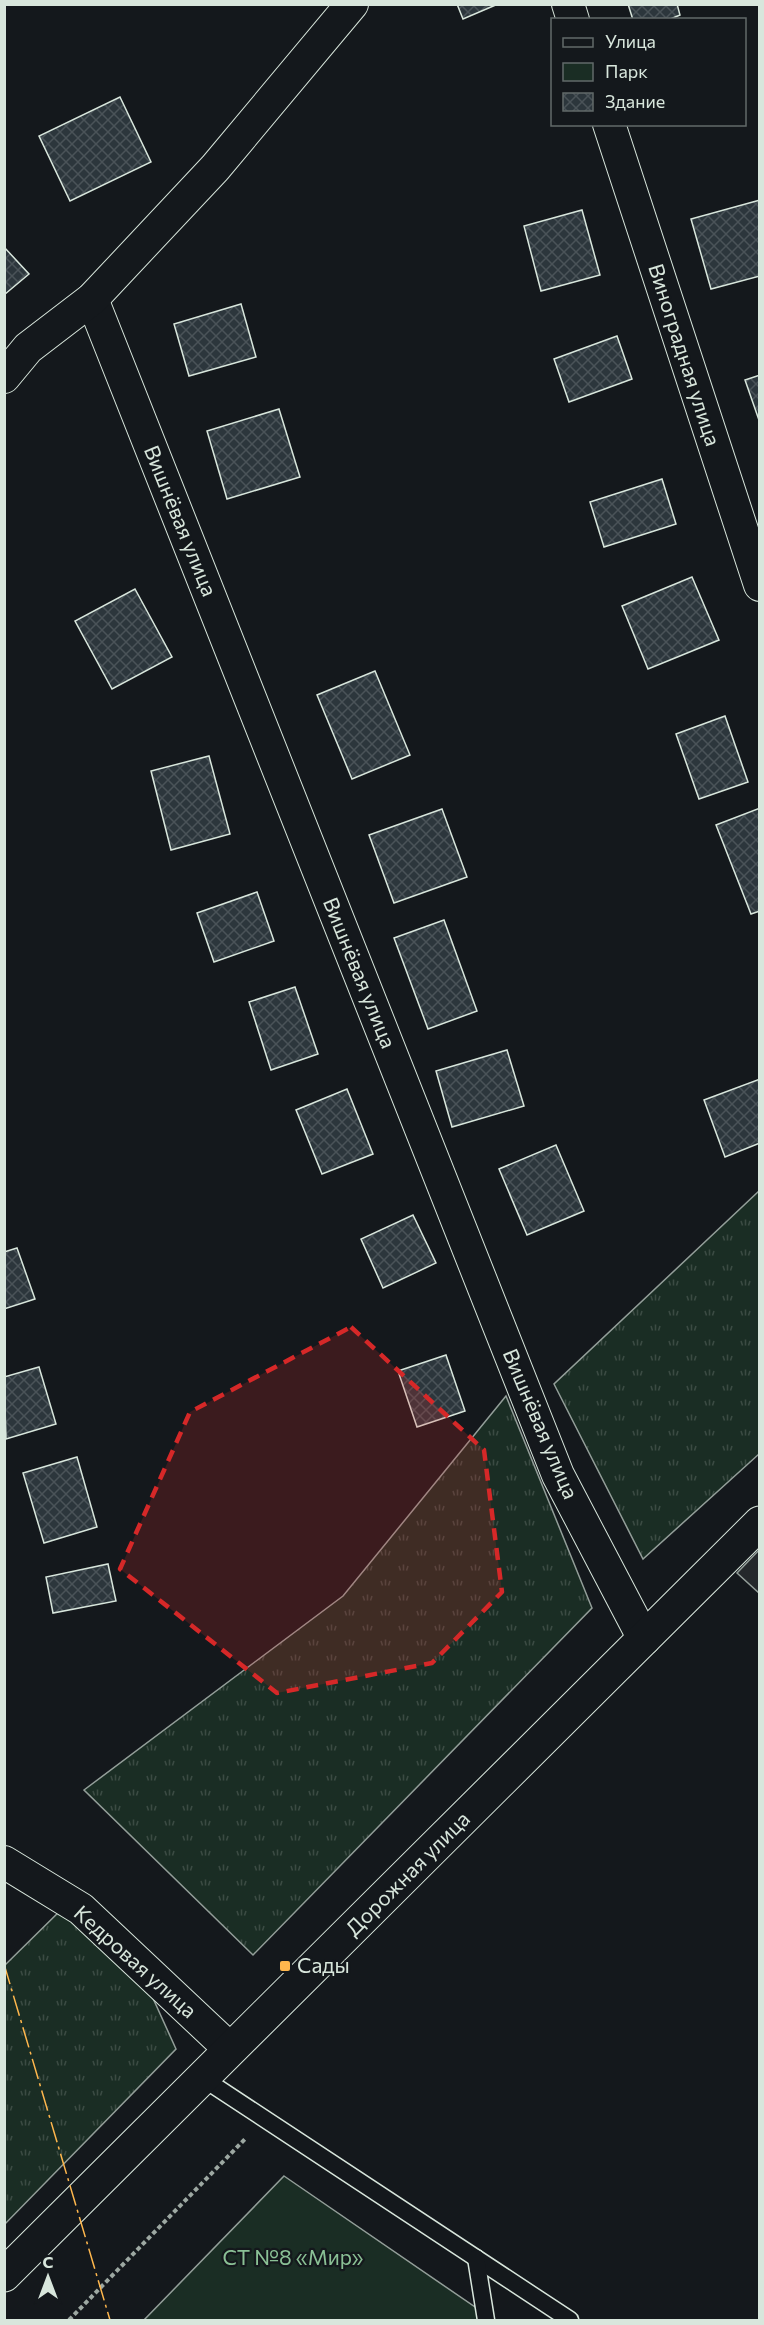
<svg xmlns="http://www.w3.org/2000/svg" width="764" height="2325" font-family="Commissioner,sans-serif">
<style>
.grass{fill:url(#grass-tufts);stroke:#939e99;stroke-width:1.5}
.green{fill:#1a2d24;stroke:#939e99;stroke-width:1.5}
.parking{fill:#24282b;stroke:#939e99;stroke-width:1.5}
.building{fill:url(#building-cross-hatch);stroke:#d8e6dc;stroke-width:1.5}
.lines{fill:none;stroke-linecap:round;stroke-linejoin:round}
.lane-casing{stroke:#d8e6dc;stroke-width:19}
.street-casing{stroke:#d8e6dc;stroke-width:34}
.primary-casing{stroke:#d8e6dc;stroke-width:35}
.path{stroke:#9da8a2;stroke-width:4;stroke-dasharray:4.5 3;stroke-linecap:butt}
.lane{stroke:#14181c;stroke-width:16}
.street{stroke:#14181c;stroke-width:32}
.primary{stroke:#14181c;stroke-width:33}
.power{stroke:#ffb74d;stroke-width:1.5;stroke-dasharray:21 4.5 3 4.5;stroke-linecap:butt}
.marked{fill:#d62828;fill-opacity:0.2;stroke:#d62828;stroke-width:4.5;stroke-dasharray:12 8;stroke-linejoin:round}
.poi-dot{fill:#ffb74d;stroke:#14181c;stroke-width:2}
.labels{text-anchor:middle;stroke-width:4.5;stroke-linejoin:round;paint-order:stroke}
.street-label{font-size:21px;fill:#d8e6dc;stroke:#14181c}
.poi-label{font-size:21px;fill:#d8e6dc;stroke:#14181c;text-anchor:start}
.park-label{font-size:21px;fill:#8ac095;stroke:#14181c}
</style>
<defs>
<pattern id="grass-tufts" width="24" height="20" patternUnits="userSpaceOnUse" patternTransform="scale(1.5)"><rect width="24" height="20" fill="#1a2d24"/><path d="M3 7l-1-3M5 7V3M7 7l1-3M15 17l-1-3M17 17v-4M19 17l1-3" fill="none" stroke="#3b4b43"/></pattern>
<pattern id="building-cross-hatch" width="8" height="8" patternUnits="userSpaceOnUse" patternTransform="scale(1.5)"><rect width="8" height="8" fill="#2c363c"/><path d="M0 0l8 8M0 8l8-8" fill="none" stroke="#4a5358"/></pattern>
</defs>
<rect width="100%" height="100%" fill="#14181c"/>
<g class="grass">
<polygon points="759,1191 759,1454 643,1559 554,1384"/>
<polygon points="506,1396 592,1608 253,1955 84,1790 343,1596"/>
<polygon points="64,1907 132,1952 176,2049 5,2224 5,1965"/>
</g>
<polygon class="green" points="284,2176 494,2320 144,2320"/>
<polygon class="parking" points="759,1550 759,1593 737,1573"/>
<g class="building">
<polygon points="457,4 498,4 463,19"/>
<polygon points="628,4 677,4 680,15 668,20 633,20"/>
<polygon points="120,97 151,162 70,201 39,136"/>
<polygon points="760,200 760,276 711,289 691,219"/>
<polygon points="582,210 600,275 541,291 524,226"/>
<polygon points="4,247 29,274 4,295"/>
<polygon points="241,304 256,357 189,376 174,324"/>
<polygon points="617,336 632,379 569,402 554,359"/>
<polygon points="760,375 760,423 745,380"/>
<polygon points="279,409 300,477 227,499 207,431"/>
<polygon points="662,479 676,524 604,547 590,502"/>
<polygon points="692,577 719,640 648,669 622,606"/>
<polygon points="135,589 172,657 112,689 75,621"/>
<polygon points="375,671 410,755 352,779 317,695"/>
<polygon points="725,716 748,782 699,799 676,734"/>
<polygon points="209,756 230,834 171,850 151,771"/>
<polygon points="760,808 760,911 751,914 716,825"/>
<polygon points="442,809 467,877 394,903 369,835"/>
<polygon points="257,892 274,941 214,962 197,913"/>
<polygon points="444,920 477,1011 428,1029 394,938"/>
<polygon points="295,987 318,1054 271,1070 249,1002"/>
<polygon points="507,1050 524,1106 452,1127 436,1071"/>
<polygon points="760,1079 760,1143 725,1157 704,1100"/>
<polygon points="347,1089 373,1154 322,1174 296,1110"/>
<polygon points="556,1145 584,1211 527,1235 499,1169"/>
<polygon points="413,1215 436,1263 383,1288 361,1239"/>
<polygon points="17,1248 35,1299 4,1309 4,1252"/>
<polygon points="446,1355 465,1411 417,1427 398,1371"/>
<polygon points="39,1367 56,1424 6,1439 4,1377"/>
<polygon points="77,1457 97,1527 44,1543 23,1473"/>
<polygon points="108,1564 116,1601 53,1613 46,1577"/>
</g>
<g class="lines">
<defs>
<g id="lane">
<polyline points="201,2077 570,2320"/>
<polyline points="476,2258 486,2320"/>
</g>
<g id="street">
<polyline points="568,4 573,20"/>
<polyline points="609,124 760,585"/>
<polyline points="92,299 558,1475 644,1639"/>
<polyline points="4,377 28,348 92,299 215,168 352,4"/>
<polyline points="4,1862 81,1909 230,2049"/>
</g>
<polyline id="primary" points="4,2275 760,1523"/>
</defs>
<use href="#lane" class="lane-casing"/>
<use href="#street" class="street-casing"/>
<use href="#primary" class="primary-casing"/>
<polyline class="path" points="69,2320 246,2138"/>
<use href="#lane" class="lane"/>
<use href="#street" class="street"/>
<use href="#primary" class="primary"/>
<polyline class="power" points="4,1964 110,2320"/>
</g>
<path class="marked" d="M351,1327l133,123 18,142 -70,71 -155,30 -157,-124 70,-157z"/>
<rect class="poi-dot" x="279" y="1960" width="12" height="12" rx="3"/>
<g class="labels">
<g class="street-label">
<text transform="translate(684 355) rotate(72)" y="7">Виноградная улица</text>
<text transform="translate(180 521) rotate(68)" y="7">Вишнёвая улица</text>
<text transform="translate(359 973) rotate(68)" y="7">Вишнёвая улица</text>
<text transform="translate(540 1424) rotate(67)" y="7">Вишнёвая улица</text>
<text transform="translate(408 1874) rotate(-45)" y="7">Дорожная улица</text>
<text transform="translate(135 1962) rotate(42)" y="7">Кедровая улица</text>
</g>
<g class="poi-label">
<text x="297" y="1973">Сады</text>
</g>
<g class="park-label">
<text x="293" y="2265">СТ №8 «Мир»</text>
</g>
</g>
<rect width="764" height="2325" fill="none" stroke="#d8e6dc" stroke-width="12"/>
<rect x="551" y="18" width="195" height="108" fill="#14181c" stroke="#626a69" stroke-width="1.5"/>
<rect x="563" y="38" width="30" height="9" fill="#14181c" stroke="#626a69" stroke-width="1.5"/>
<text x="605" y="48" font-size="18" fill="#d8e6dc">Улица</text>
<rect x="563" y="63" width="30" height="18" fill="#1a2d24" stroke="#626a69" stroke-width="1.5"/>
<text x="605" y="78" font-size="18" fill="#d8e6dc">Парк</text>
<rect x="563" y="93" width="30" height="18" fill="url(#building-cross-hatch)" stroke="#626a69" stroke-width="1.5"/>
<text x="605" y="108" font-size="18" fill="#d8e6dc">Здание</text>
<g transform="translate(48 2277)" stroke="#14181c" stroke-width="4.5" paint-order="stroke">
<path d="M0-4.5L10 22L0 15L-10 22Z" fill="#d8e6dc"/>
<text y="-9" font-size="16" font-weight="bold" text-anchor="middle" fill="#d8e6dc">С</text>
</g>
</svg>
